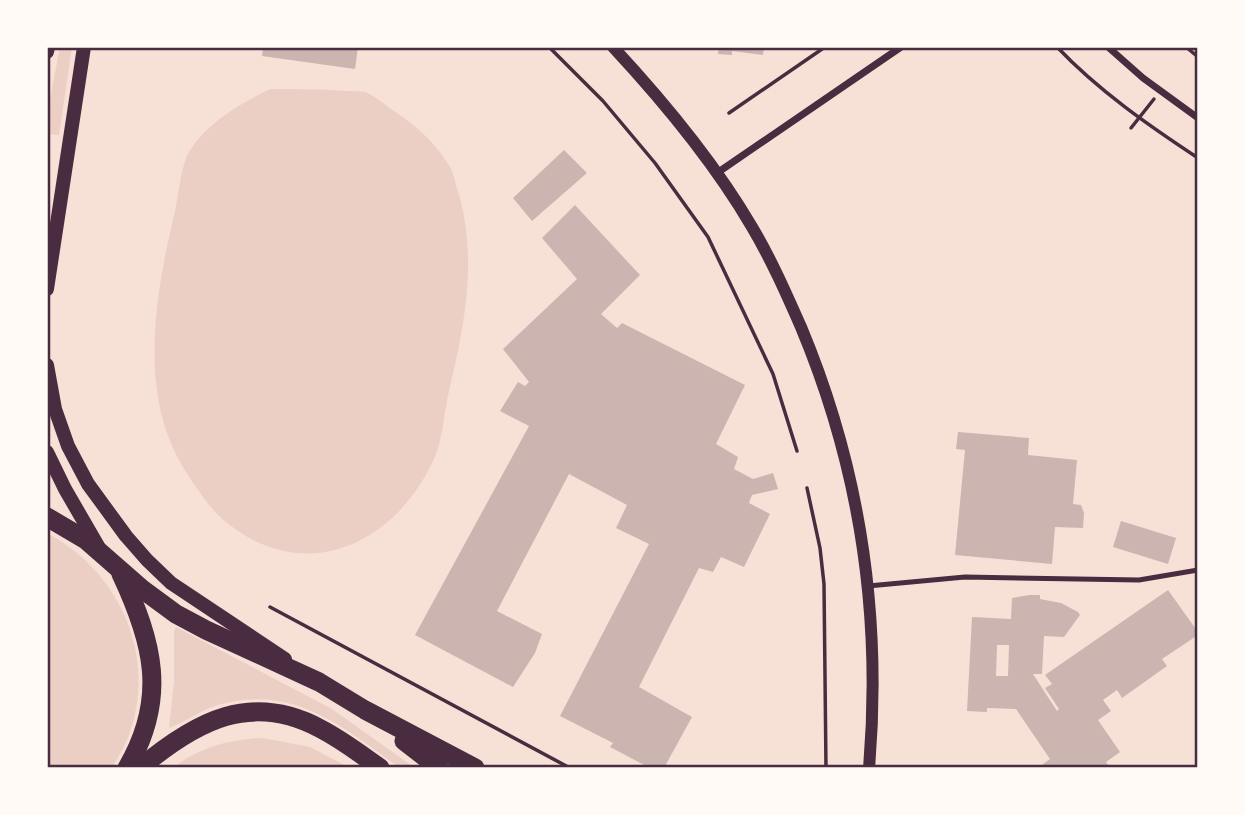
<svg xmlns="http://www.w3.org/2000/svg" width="1245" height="815" font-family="'DejaVu Sans',sans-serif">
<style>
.green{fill:#ebcfc5}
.building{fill:#ccb4b1;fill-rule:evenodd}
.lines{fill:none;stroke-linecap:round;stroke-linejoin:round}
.path{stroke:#4a2c40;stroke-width:3.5}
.service{stroke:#4a2c40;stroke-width:5}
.minor{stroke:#4a2c40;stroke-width:7}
.tertiary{stroke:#4a2c40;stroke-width:12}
.secondary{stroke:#4a2c40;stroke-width:14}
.trunk{stroke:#4a2c40;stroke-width:19}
.neatline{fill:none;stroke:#4a2c40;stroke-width:2.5}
</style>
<rect width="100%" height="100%" fill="#f7e1d7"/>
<g class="green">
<polygon points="60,47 72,47 59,135 47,134 47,115"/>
<path d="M270,89c25,0 50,0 76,2 5,0 14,0 19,1 11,4 22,15 32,21 20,13 41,33 53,54 4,6 5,16 8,24 20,68 7,132 -9,200 -5,21 -6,48 -15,68 -41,90 -136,129 -215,57 -12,-12 -22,-27 -31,-41 -52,-77 -33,-179 -13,-264 4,-17 6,-47 15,-61 19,-29 50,-46 80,-61z"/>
<path d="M47,533c70,37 109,118 84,196 -4,14 -12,26 -19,39h-65z"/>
<path d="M176,627l156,82 83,59h-15c-57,-41 -107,-85 -182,-63 -18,5 -32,17 -49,23l5,-47v-50z"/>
<path d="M263,738l47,9 40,21h-177c26,-21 58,-29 90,-30z"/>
</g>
<g class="building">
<polygon points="263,47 358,47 355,69 262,56"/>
<polygon points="719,47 764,47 763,55 732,51 732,55 718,54"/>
<polygon points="564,150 587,173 532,221 513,198"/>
<polygon points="575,205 640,275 601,314 617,328 622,323 745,385 716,444 738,457 734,469 753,479 773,473 778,489 752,495 749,503 770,514 744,567 721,557 713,572 699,568 639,687 692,717 664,768 650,768 610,747 613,743 560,716 649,544 616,528 627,505 569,474 497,611 542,634 535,653 513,687 415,635 529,426 500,411 518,382 525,386 529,382 503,349 577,279 542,238"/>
<polygon points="958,432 1029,438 1028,455 1077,460 1073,504 1081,505 1084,513 1083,528 1055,527 1052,564 955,555 965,450 956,449"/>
<polygon points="1121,521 1176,538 1168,564 1113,547"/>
<path d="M1168,590l30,42v3l-36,24 5,7 -45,32 -5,-8 -14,10 8,11 -13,9 22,32 -14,10 4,6h-66l-2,-3 8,-6 -34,-50 -29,-1v4l-20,-1 5,-94 39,2 1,-21 18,-3h10v4l21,4 17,9 2,3 -16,22 -20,-1 -2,38h-9l24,37 2,-2 -14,-21 7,-4 -7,-9zM997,645h12l-1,31h-12z"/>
</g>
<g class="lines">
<g class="path">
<polyline points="549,47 603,101 655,163 708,237 773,374 797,451"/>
<path d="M1057,47c42,44 91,78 141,111"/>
<polyline points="1186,47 1198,57"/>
<polyline points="729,113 825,47"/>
<polyline points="1131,128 1154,99"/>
<polyline points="807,488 820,548 824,584 826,768"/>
<polyline points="270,607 570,768"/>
</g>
<polyline class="service" points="868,586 965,577 1139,580 1198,570"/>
<g class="minor">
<polyline points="1108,47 1143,78 1198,118"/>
<polyline points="717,173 901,47"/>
</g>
<path class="tertiary" d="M613,47c52,56 101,115 139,180 19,32 34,66 49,100 59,141 81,289 68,441"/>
<g class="secondary">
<polyline points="47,52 48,47"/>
<polyline points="47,289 84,47"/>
<polyline points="47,365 55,409 68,446 88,484 126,536 147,560 171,583 285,659"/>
<polyline points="47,452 65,489 98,546"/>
</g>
<g class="trunk">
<polyline points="47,517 86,540 142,589 176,614 206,630 319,682 365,710 475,768"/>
<path d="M121,574c32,68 47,124 6,194"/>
<polyline points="404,741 439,768"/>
<path d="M140,768c56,-47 111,-77 181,-39 21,11 40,25 59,39"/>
</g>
</g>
<rect width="1245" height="815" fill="none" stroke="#fffaf5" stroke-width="98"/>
<rect x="49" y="49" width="1147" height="717" class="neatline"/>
</svg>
